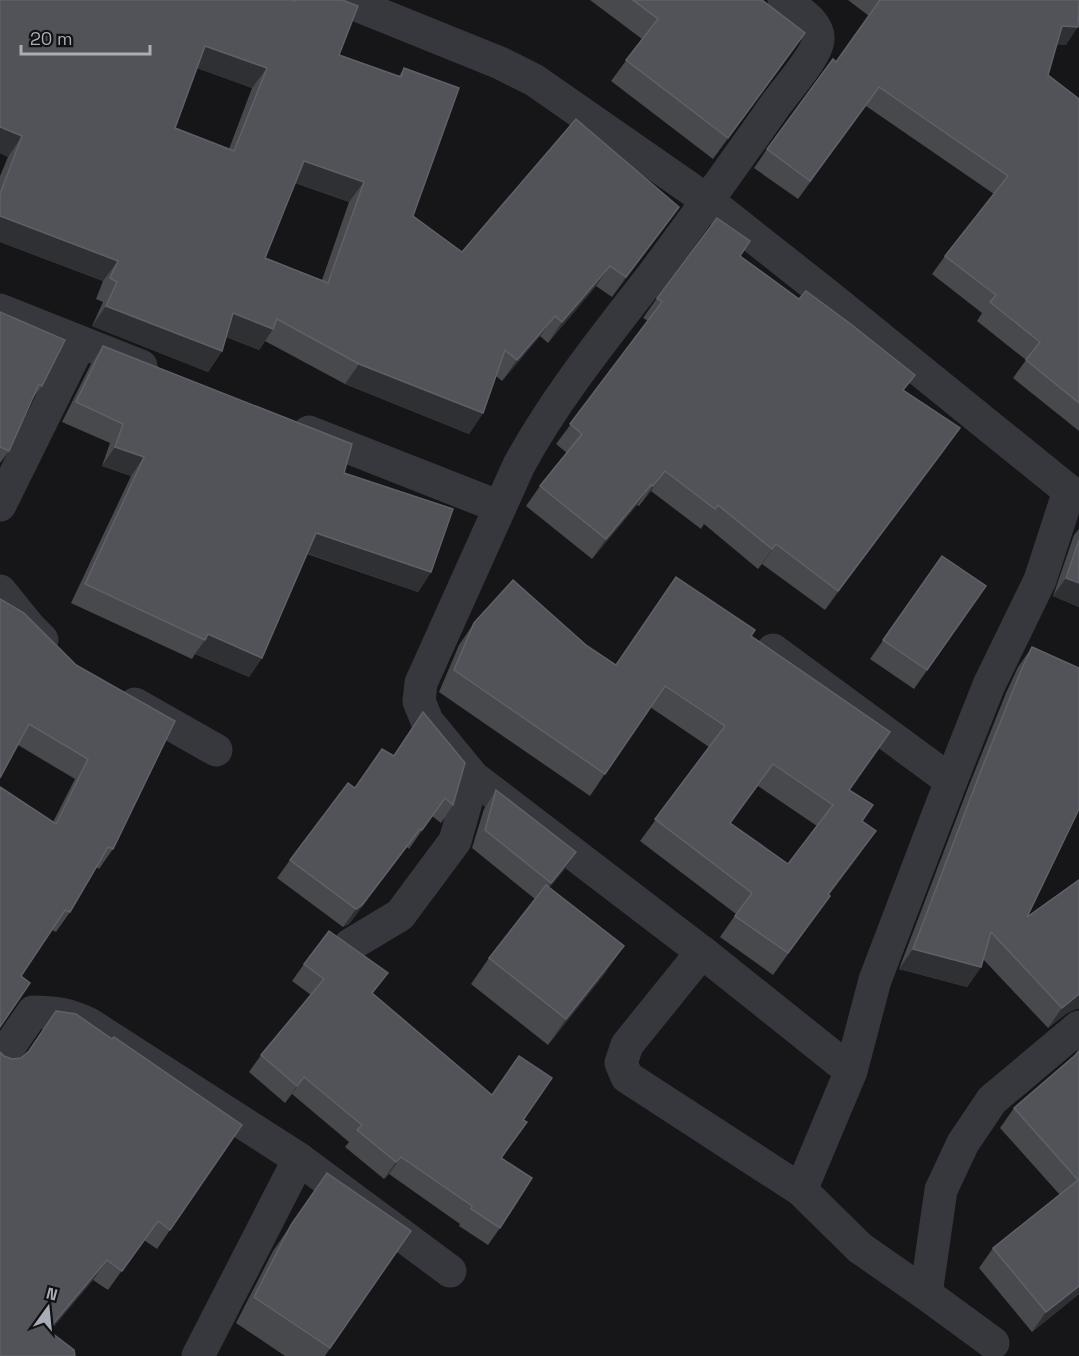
<svg xmlns="http://www.w3.org/2000/svg" width="1079" height="1356" font-family="'Space Grotesk',sans-serif">
<style>
.lines{fill:none;stroke-linecap:round;stroke-linejoin:round}
.minor{stroke:#37383d;stroke-width:33}
.wall{fill:#47494d;fill-rule:evenodd}
.shaded-wall{fill:#2f3033}
.building{fill:#525359;stroke:#5f6168;stroke-width:1.5;fill-rule:evenodd}
</style>
<rect width="100%" height="100%" fill="#161618"/>
<g class="lines">
<g class="minor">
<polyline points="344,0 500,63 534,80 708,201 827,295 1069,491 1079,496"/>
<polyline points="0,310 141,366"/>
<polyline points="309,432 500,507"/>
<polyline points="0,505 80,343"/>
<polyline points="0,591 30,628 42,640"/>
<polyline points="773,650 951,781"/>
<polyline points="135,704 216,750"/>
<polyline points="350,945 400,915 455,841 473,777"/>
<path d="M702,952l-229,-175 -46,-56 -8,-20 2,-18 98,-218c37,-68 86,-128 133,-189 42,-56 82,-112 122,-169 10,-15 44,-52 44,-68 1,-17 -22,-29 -34,-39"/>
<path d="M0,1060l33,-48c22,0 35,2 56,12l210,135 151,112"/>
<polyline points="801,1190 627,1077 621,1063 627,1045 702,952 851,1071"/>
<polyline points="926,1294 860,1248 801,1190 851,1071 875,980 951,781 989,685 1040,580 1069,491"/>
<polyline points="993,1343 926,1294 941,1190 963,1143 992,1100 1079,1027"/>
<polyline points="198,1356 299,1159"/>
</g>
</g>
<g class="wall">
<path d="M0,0h342l-3,55 60,21 5,-8 9,148 49,36 217,-45 -67,90 -16,-11 -48,57 -8,-7 -38,45 -6,-5 -13,37 -14,21 -124,-50 -80,-43 -6,9 -33,-13 -4,14 -14,21 -116,-46 11,-24 -7,-3 7,-18 -103,-39v-66l8,-19 -8,-4zM197,68l55,20 -23,61 -54,-21zM295,183l54,19 -27,78 -57,-22z"/>
<polygon points="590,0 762,0 805,33 713,159 611,81 642,39"/>
<polygon points="848,0 1079,0 1066,45 1057,44 1048,75 1079,99 1079,431 1013,378 1026,360 977,321 982,313 932,274 945,256 994,194 866,106 798,199 754,168 767,149 836,62 869,16"/>
<polygon points="740,256 799,299 915,375 903,391 946,448 825,610 762,564 758,569 704,524 701,529 651,491 639,506 637,505 592,559 526,506 540,486 567,453 556,444 648,321 643,318 657,298"/>
<polygon points="0,312 42,386 31,401 9,451 0,463"/>
<polygon points="103,346 344,473 431,572 418,592 307,554 262,658 249,677 195,654 192,659 71,603 131,476 102,466 110,443 62,422 90,366"/>
<polygon points="1079,529 1079,607 1053,596 1074,535"/>
<polygon points="942,556 986,586 914,689 870,659"/>
<polygon points="0,599 76,665 113,849 99,869 96,867 70,912 56,932 52,930 21,976 53,822 75,779 18,745"/>
<path d="M474,623l112,22 30,20 135,-29 98,154 13,31 -1,31 -32,43 1,1 -57,79 -53,-38 16,-23 -96,-73 69,-94 -59,-40 -60,89 -151,-104 20,-47zM758,786l59,40 -29,38 -58,-41z"/>
<polygon points="1032,647 1027,917 1076,1009 1067,1013 1048,1028 983,959 981,967 967,987 899,969 968,788 1006,693 1018,667"/>
<polygon points="423,712 453,805 441,823 432,816 409,849 407,847 349,924 343,927 277,878 290,860 355,788 393,756"/>
<polygon points="496,790 564,870 549,888 606,972 548,1045 471,984 489,958 535,899 472,848 484,809"/>
<polygon points="304,964 373,994 492,1095 523,1120 501,1158 500,1228 488,1245 459,1226 460,1224 389,1174 384,1179 345,1147 349,1142 292,1094 285,1103 249,1072 261,1055 311,995 292,981"/>
<polygon points="1079,1048 1079,1294 1032,1332 979,1268 993,1248 1060,1195 1000,1128 1014,1108 1074,1056"/>
<polygon points="4,1056 242,1125 157,1249 144,1240 108,1290 93,1280 50,1331 0,1356"/>
<polygon points="327,1173 411,1231 325,1356 285,1356 236,1323 273,1251"/>
</g>
<g class="shaded-wall">
<polygon points="1062,26 1078,27 1066,45 1049,44"/>
<polygon points="805,33 790,54 713,159 728,138"/>
<polygon points="205,46 267,68 252,88 191,66"/>
<polygon points="0,127 22,136 8,157 0,153"/>
<polygon points="304,161 364,182 349,202 289,181"/>
<polygon points="679,207 665,227 612,297 626,277"/>
<polygon points="0,216 118,261 103,281 0,242"/>
<polygon points="610,266 596,286 548,343 562,322"/>
<polygon points="106,306 222,351 208,372 92,326"/>
<polygon points="233,313 273,329 259,350 218,334"/>
<polygon points="555,316 540,336 502,381 517,360"/>
<polygon points="359,364 483,413 469,434 345,384"/>
<polygon points="960,428 946,448 825,610 838,591"/>
<polygon points="115,447 144,457 131,476 102,466"/>
<polygon points="665,471 651,491 639,506 653,486"/>
<polygon points="651,485 637,505 592,559 606,539"/>
<polygon points="316,533 431,572 418,592 303,552"/>
<polygon points="776,544 762,564 758,569 772,549"/>
<polygon points="1066,578 1079,583 1079,607 1053,596"/>
<polygon points="208,634 262,658 249,677 195,654 205,640"/>
<polygon points="773,764 758,786 715,844 730,823"/>
<polygon points="420,829 349,924 343,927 356,909"/>
<polygon points="876,831 861,852 813,916 828,894"/>
<polygon points="576,852 564,870 538,902 551,883"/>
<polygon points="624,946 606,972 548,1045 566,1019"/>
<polygon points="913,949 981,967 967,987 899,969"/>
<polygon points="1079,994 1079,1009 1076,1009 1067,1013 1048,1028 1062,1008"/>
<polygon points="304,1077 292,1094 285,1103 297,1086"/>
<polygon points="401,1157 389,1174 384,1179 396,1162"/>
<polygon points="107,1260 93,1280 34,1349 48,1330"/>
<polygon points="1079,1286 1079,1294 1032,1332 1046,1312"/>
</g>
<g class="building">
<path d="M0,0h293l2,1v-1h47l16,6 -19,49 62,22 3,-9 55,20 -46,128 49,36 114,-133 103,88 -53,70 -16,-11 -48,56 -7,-6 -38,44 -12,-10 -22,63 -124,-49 -82,-45 -4,10 -40,-16 -11,38 -116,-45 11,-24 -7,-4 8,-17 -118,-45v-22l22,-58 -22,-9zM205,46l62,22 -33,83 -59,-23zM304,161l60,21 -36,101 -63,-25z"/>
<polygon points="633,0 762,0 805,33 728,138 626,60 658,19"/>
<polygon points="880,0 1079,0 1078,27 1062,26 1048,75 1079,99 1079,403 1026,360 1040,342 990,302 996,295 945,256 1008,176 879,87 810,181 767,149 833,59 836,62"/>
<polygon points="717,218 750,241 740,256 799,299 806,291 852,325 915,375 903,390 960,428 838,591 776,544 772,549 718,505 715,509 665,471 653,486 651,485 606,539 540,486 582,434 570,424 662,302 657,298"/>
<polygon points="0,312 65,340 42,386 39,384 9,451 0,447"/>
<polygon points="103,346 352,444 344,473 453,509 431,572 316,533 262,658 208,634 205,640 85,584 144,457 115,447 123,424 76,402"/>
<polygon points="1079,540 1079,583 1066,578"/>
<polygon points="942,556 986,586 927,670 883,640"/>
<path d="M676,577l79,53 -4,6 139,96 -41,58 24,15 -11,16 14,10 -48,63 2,2 -42,57 -53,-37 17,-23 -97,-74 70,-93 -60,-40 -60,88 -151,-104 20,-47 39,-43 73,65 30,20zM773,764l60,41 -45,59 -58,-41z"/>
<polygon points="0,599 24,613 76,665 175,721 113,849 108,847 70,912 65,910 21,976 30,983 0,1027 0,787 56,824 88,759 29,724 0,778"/>
<polygon points="1032,647 1079,668 1079,809 1027,917 1079,880 1079,994 1062,1008 991,932 981,967 913,949 982,768 1020,673"/>
<polygon points="423,712 465,763 453,805 445,798 422,830 420,829 362,905 356,909 290,860 348,783 355,788 382,749 394,756"/>
<polygon points="496,790 576,852 551,883 485,830"/>
<polygon points="546,885 624,946 566,1019 489,958"/>
<polygon points="329,931 388,973 372,993 492,1095 519,1056 552,1078 523,1120 527,1122 501,1158 532,1178 500,1228 471,1209 472,1206 401,1157 396,1162 357,1130 362,1125 304,1077 297,1086 261,1055 324,979 304,964"/>
<polygon points="56,1011 76,1014 112,1039 114,1037 242,1125 170,1230 158,1221 122,1271 107,1260 48,1330 74,1350 75,1356 0,1356 0,1052 4,1056 12,1059 21,1058 29,1051"/>
<polygon points="1079,1052 1079,1286 1046,1312 993,1248 1078,1180 1014,1108"/>
<polygon points="327,1173 411,1231 330,1348 254,1297 291,1225"/>
</g>
<g transform="translate(48 1308) rotate(15)" stroke="#111113" stroke-width="4.5" paint-order="stroke">
<path d="M0-4.5L10 22L0 15L-10 22Z" fill="#a8adb8"/>
<text y="-9" font-size="16" font-weight="bold" text-anchor="middle" fill="#a8adb8">N</text>
</g>
<path d="M21 45v9h129v-9" fill="none" stroke="#a8adb8" stroke-width="3"/>
<text x="30" y="45" font-size="18" fill="#a8adb8" stroke="#111113" stroke-width="4.5" paint-order="stroke">20 m</text>
</svg>
